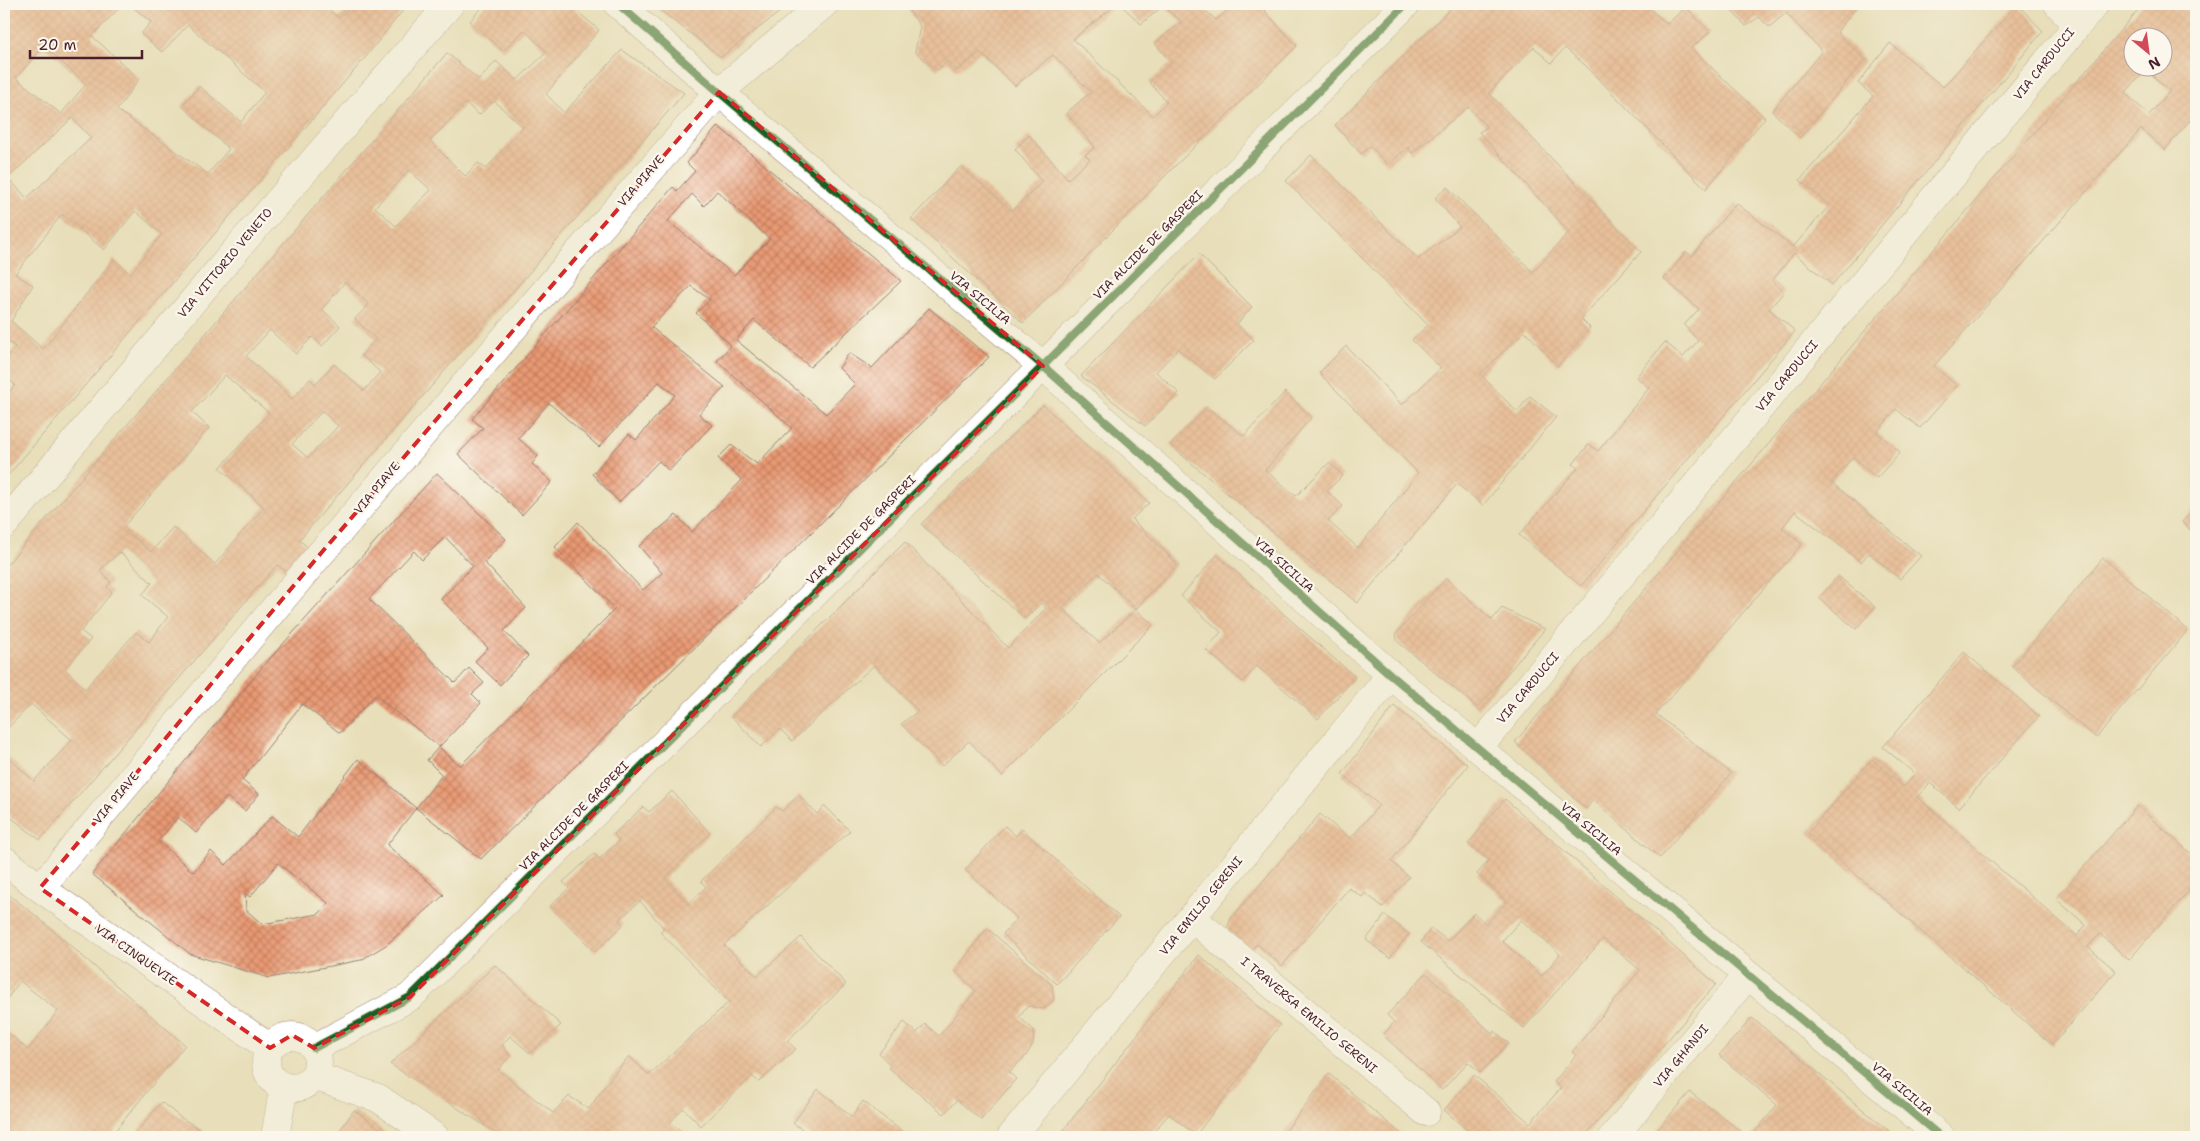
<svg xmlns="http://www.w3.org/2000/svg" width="2200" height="1141" font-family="'Shantell Sans',sans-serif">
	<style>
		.building { fill: url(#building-cross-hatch); fill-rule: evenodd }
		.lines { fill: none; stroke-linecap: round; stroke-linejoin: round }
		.minor-casing { stroke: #997f72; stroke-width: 29 }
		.minor { stroke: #fff; stroke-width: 28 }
		.cycleway-casing { stroke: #fbf7ec; stroke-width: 11 }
		.cycleway { stroke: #1b5e20; stroke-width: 8 }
		.marked { fill: none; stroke: #d62828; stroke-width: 4; stroke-dasharray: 10 6; stroke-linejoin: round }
		.labels { text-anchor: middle; stroke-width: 4.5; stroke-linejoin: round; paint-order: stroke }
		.street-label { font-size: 12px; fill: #4a1f2b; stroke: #fbf7ec }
	</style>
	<defs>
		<pattern id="building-cross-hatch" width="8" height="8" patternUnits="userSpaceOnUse" patternTransform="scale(1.25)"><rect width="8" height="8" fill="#e99a73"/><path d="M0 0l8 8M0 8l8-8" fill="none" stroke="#bf7d5f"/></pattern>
	</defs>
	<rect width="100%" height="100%" fill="#fbf7ec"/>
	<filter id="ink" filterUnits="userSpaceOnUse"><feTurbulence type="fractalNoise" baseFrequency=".02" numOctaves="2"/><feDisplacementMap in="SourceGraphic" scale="10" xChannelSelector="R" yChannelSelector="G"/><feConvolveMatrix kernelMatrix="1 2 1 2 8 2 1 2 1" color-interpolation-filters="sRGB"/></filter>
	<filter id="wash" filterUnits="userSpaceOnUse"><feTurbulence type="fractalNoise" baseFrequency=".0096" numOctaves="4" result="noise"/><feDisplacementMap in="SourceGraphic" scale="20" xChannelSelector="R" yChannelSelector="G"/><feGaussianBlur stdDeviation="1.12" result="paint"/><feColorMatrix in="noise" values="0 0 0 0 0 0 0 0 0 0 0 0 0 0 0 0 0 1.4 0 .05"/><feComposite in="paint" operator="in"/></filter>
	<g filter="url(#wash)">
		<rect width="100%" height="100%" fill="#e8dfba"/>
		<g id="blocks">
			<path class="building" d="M 12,4 L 123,4 L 92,36 L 139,79 L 117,110 L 208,174 L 229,149 L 182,106 L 199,86 L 241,122 L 265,92 L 188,25 L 162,52 L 141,34 L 151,22 L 129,4 L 322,4 L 339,18 L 355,4 L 408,4 L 364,59 L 4,480 L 4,399 L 15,385 L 4,375 L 4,360 L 15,347 L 4,338 L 4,14 ZM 44,46 L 86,84 L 61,114 L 16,78 ZM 72,118 L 91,138 L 27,198 L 8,178 ZM 135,211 L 162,234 L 130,274 L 114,259 L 43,349 L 11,321 L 33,285 L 15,274 L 62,214 L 104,250 Z
				M 485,4 L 569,4 L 599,30 L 546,94 L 564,113 L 622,50 L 684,93 L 299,540 L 314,552 L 292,576 L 277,565 L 40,840 L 4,812 L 4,754 L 34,781 L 72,740 L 31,704 L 4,732 L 4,568 L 447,53 L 479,80 L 496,61 L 517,80 L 547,52 L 524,30 L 503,51 L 470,21 ZM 494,101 L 523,127 L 486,169 L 478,163 L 465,176 L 430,141 L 466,103 L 479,115 ZM 409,170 L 431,190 L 396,226 L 375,207 ZM 345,282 L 369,304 L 355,319 L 376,339 L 361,355 L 380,372 L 364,391 L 334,364 L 315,384 L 310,379 L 292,399 L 246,356 L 270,330 L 296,354 L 312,337 L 322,346 L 340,326 L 322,309 ZM 225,375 L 269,413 L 220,468 L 264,507 L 215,564 L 173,527 L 151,552 L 123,527 L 209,428 L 192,412 ZM 322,411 L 338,426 L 308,458 L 292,444 ZM 120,552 L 152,583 L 142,595 L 168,617 L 149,642 L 136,632 L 85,689 L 65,669 L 91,639 L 81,631 L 112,592 L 107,587 L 111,582 L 100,570 Z
				M 652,4 L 790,4 L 721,57 Z
				M 904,4 L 1117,4 L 1073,39 L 1153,116 L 1167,102 L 1149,82 L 1171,63 L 1155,43 L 1182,22 L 1163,6 L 1141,24 L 1120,4 L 1198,4 L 1216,20 L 1234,4 L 1270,4 L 1264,10 L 1297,46 L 1171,170 L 1023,323 L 911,219 L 961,166 L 1012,211 L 1042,182 L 1015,149 L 1029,135 L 1068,179 L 1090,159 L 1085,155 L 1095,147 L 1066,113 L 1091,92 L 1053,55 L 1015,86 L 980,52 L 957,71 L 948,61 L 937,70 L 915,52 L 920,26 Z
				M 1455,4 L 1559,4 L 1562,6 L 1564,4 L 1645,4 L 1667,24 L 1686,7 L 1710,32 L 1691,48 L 1765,118 L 1706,189 L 1585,65 L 1565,48 L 1551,63 L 1534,47 L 1489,93 L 1641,252 L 1581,319 L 1590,328 L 1558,366 L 1525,331 L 1480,374 L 1517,412 L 1530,396 L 1556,417 L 1483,505 L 1457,484 L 1357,603 L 1170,445 L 1207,407 L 1244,436 L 1285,392 L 1312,417 L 1265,470 L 1296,496 L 1329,463 L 1343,475 L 1327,491 L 1343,506 L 1328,521 L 1358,548 L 1418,473 L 1319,373 L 1346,346 L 1402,405 L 1441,368 L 1412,340 L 1428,325 L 1286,181 L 1311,155 L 1418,259 L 1460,227 L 1435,198 L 1447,187 L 1533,272 L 1569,232 L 1479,132 L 1487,127 L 1468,107 L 1412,153 L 1408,147 L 1388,165 L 1370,146 L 1361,154 L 1335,125 Z
				M 1725,4 L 1859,4 L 1837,32 L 1865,60 L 1800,138 L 1772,111 L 1822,51 L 1786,13 L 1769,27 L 1759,17 L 1746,26 Z
				M 2017,4 L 2043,31 L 1832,285 L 1794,253 L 1772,281 L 1784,292 L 1769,309 L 1795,331 L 1581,586 L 1519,535 L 1578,468 L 1573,464 L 1589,444 L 1598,451 L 1649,388 L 1636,377 L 1665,342 L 1683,357 L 1698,341 L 1684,325 L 1699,309 L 1664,279 L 1686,252 L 1692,256 L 1736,203 L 1793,247 L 1829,206 L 1800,180 L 1873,96 L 1858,83 L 1890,43 L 1943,87 Z
				M 2143,4 L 2196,4 L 2196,113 L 2165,150 L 2141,129 L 1934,366 L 1957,386 L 1920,428 L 1896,409 L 1877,432 L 1900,452 L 1877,478 L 1853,457 L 1831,482 L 1921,556 L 1900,579 L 1869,553 L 1861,562 L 1795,511 L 1782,528 L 1802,544 L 1656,714 L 1731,773 L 1660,858 L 1593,800 L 1586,809 L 1515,742 ZM 2132,38 L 2162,38 L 2162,68 L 2132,68 ZM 2146,70 L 2170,91 L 2149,115 L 2125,93 Z
				M 718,126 L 901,281 L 810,367 L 754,320 L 736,340 L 826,414 L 855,384 L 839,368 L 849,353 L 872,368 L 929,308 L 989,357 L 481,859 L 416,808 L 442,775 L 427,760 L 439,747 L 375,695 L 340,733 L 302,704 L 242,780 L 259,794 L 245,811 L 227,797 L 196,833 L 178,817 L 158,841 L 193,872 L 211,851 L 226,865 L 272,816 L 298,837 L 358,759 L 416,808 L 387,845 L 444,895 L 386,945 L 361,960 L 269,978 L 190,954 L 92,874 L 265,664 L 437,473 L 506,539 L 484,562 L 526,608 L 504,631 L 528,656 L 500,685 L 475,661 L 488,648 L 441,599 L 473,566 L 445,537 L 422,560 L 414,551 L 369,599 L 455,683 L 469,668 L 484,683 L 472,694 L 481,703 L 439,747 L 460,766 L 615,609 L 555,547 L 578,522 L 643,590 L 662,573 L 639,546 L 676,515 L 692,532 L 742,480 L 718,458 L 731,445 L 757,464 L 792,428 L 717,361 L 731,345 L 696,313 L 710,300 L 691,286 L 651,327 L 725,387 L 699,414 L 712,425 L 669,471 L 659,461 L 619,502 L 592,474 L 629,434 L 636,440 L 675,395 L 659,382 L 599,447 L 549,403 L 518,438 L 538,456 L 532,464 L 552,482 L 522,515 L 458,454 L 483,428 L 472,419 L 673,187 L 677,191 L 695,171 L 687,163 ZM 717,191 L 770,239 L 734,275 L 668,221 L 692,194 L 704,206 ZM 278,863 L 328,903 L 319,914 L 262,924 L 246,910 L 245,893 L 250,897 Z
				M 1199,254 L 1252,307 L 1237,324 L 1254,340 L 1215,379 L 1178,349 L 1156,372 L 1179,393 L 1145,426 L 1081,376 Z
				M 1043,405 L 1149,503 L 1132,519 L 1177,564 L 1136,609 L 1098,573 L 1062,608 L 1099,643 L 1136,609 L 1153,625 L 1002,776 L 969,741 L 942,766 L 901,724 L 918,711 L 874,665 L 792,741 L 780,729 L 761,747 L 731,716 L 905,542 L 1008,648 L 1046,608 L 1041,603 L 1025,619 L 921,524 Z
				M 2196,506 L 2196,535 L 2182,522 Z
				M 1217,555 L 1355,677 L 1318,719 L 1257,666 L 1243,682 L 1206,650 L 1221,632 L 1181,596 Z
				M 2103,558 L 2188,630 L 2096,738 L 2012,667 Z
				M 1838,576 L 1875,607 L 1856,629 L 1819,598 Z
				M 1446,578 L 1492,620 L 1502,608 L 1545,629 L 1478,708 L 1397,641 L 1396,634 Z
				M 1964,652 L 2039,716 L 1959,808 L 1930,783 L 1917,797 L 2077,936 L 2086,925 L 2056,899 L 2137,806 L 2196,858 L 2196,882 L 2129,960 L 2100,934 L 2088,947 L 2116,971 L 2052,1045 L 1808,833 L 1872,759 L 1904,787 L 1915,774 L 1883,747 Z
				M 1394,706 L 1468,765 L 1391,861 L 1409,877 L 1383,907 L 1365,893 L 1362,897 L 1349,888 L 1282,966 L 1257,944 L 1250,951 L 1227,930 L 1230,920 L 1320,814 L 1350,839 L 1379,805 L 1342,774 Z
				M 672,791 L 710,833 L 665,878 L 688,904 L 706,887 L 701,881 L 776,807 L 782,811 L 799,795 L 817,814 L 825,806 L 850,831 L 724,945 L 757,976 L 801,937 L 846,984 L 787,1041 L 796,1049 L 759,1082 L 752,1076 L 701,1126 L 683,1108 L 670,1123 L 690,1137 L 502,1137 L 390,1064 L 495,965 L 561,1025 L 530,1053 L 510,1036 L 502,1045 L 510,1056 L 498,1070 L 553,1113 L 569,1096 L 589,1109 L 604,1087 L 629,1056 L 649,1075 L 729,1002 L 660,932 L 664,928 L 640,901 L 619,920 L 623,925 L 595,952 L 550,906 L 569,888 L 563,882 L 594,854 L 599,859 L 619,841 L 614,834 L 643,807 L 649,812 Z
				M 1505,799 L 1716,984 L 1584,1137 L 1475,1137 L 1444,1110 L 1474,1075 L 1530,1123 L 1561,1088 L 1554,1082 L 1576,1055 L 1572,1052 L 1640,970 L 1603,939 L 1524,1028 L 1421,942 L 1431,928 L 1448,941 L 1474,913 L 1486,924 L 1507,902 L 1477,874 L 1489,860 L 1468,844 ZM 1521,920 L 1560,954 L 1542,976 L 1502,941 Z
				M 1005,826 L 1016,836 L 1022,829 L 1119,917 L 1057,984 L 1003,934 L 1017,918 L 965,870 Z
				M 4,891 L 35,915 L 185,1045 L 110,1137 L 4,1137 L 4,1029 L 28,1050 L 58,1011 L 20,981 L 4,1003 Z
				M 1385,915 L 1409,934 L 1390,958 L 1366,940 Z
				M 987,928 L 1052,985 L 1054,1000 L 1044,1009 L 1028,1006 L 1019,1017 L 1034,1030 L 1033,1044 L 1026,1056 L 1009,1072 L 1016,1079 L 981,1120 L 957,1100 L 944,1114 L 889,1068 L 890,1065 L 879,1053 L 904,1022 L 917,1033 L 925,1024 L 939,1036 L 976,991 L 955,971 Z
				M 1199,955 L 1280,1025 L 1196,1135 L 1169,1114 L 1149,1137 L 1060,1137 L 1059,1136 Z
				M 1426,973 L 1493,1034 L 1495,1031 L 1508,1043 L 1481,1073 L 1468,1062 L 1442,1090 L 1383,1035 L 1394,1022 L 1387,1015 Z
				M 1752,1018 L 1896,1137 L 1751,1137 L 1777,1105 L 1719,1055 Z
				M 1329,1074 L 1405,1137 L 1284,1137 L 1282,1136 Z
				M 818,1089 L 852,1117 L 863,1101 L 909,1137 L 813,1137 L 793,1123 Z
				M 1690,1092 L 1748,1137 L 1651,1137 Z
				M 161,1102 L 180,1117 L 213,1137 L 133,1137 Z
				M 354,1110 L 392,1137 L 335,1137 Z"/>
		</g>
	</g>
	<g filter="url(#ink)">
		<use href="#blocks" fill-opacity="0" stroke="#997f72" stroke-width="1"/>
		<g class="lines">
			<g class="minor-casing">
				<path id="minor" d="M 618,4 L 719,92 L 1043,366 L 1391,675 L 1941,1137
					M 2058,4 L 2077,24
					M 4,525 L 241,244 L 450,4
					M 1478,748 L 2095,4
					M 4,860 L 40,888 L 270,1048
					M 40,888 L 316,559 L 564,269 L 719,92 L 824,4
					M 1192,918 L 1426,1112
					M266 1062a26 26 0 1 1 52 0a26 26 0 1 1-52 0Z
					M 314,1048 L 410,997 L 1406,4
					M 314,1076 L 378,1098 L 435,1137
					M 275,1137 L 284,1086
					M 1011,1137 L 1391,675
					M 1613,1137 L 1748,975"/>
			</g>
			<use href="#minor" class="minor"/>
			<g class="cycleway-casing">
				<path id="cycleway" d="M 618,4 L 719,92 L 1043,366 L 1391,675 L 1941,1137
					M 314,1048 L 410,997 L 1406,4"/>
			</g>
			<use href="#cycleway" class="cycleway"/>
		</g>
	</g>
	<path d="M0 0H2200V1141H0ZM 719,92 L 1043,366 L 410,997 L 314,1048 L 292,1035 L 270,1048 L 40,888 L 316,559 Z" fill="#e8dfba" fill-opacity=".55" fill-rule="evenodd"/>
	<path class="marked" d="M 719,92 L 1043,366 L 410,997 L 314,1048 L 292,1035 L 270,1048 L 40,888 L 316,559 Z"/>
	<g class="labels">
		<g class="street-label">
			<text transform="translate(2044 64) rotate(-51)" y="4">VIA CARDUCCI</text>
			<text transform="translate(641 181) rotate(-49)" y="4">VIA PIAVE</text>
			<text transform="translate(1148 245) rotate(-45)" y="4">VIA ALCIDE DE GASPERI</text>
			<text transform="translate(225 263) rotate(-50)" y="4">VIA VITTORIO VENETO</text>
			<text transform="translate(980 298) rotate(40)" y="4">VIA SICILIA</text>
			<text transform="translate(1787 376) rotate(-50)" y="4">VIA CARDUCCI</text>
			<text transform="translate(377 488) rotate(-50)" y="4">VIA PIAVE</text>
			<text transform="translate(861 530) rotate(-45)" y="4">VIA ALCIDE DE GASPERI</text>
			<text transform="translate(1284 565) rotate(42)" y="4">VIA SICILIA</text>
			<text transform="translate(1528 688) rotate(-50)" y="4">VIA CARDUCCI</text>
			<text transform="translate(116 798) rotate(-50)" y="4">VIA PIAVE</text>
			<text transform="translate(574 816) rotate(-45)" y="4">VIA ALCIDE DE GASPERI</text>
			<text transform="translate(1591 829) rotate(40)" y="4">VIA SICILIA</text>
			<text transform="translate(1201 906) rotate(-51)" y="4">VIA EMILIO SERENI</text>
			<text transform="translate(136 955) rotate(35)" y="4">VIA CINQUEVIE</text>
			<text transform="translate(1309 1015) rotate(40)" y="4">I TRAVERSA EMILIO SERENI</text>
			<text transform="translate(1681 1056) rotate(-50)" y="4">VIA GHANDI</text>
			<text transform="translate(1902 1089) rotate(40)" y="4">VIA SICILIA</text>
		</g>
	</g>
	<rect width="2200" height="1141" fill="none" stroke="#fbf7ec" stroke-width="20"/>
	<g transform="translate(2148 52) rotate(151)"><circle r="24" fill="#fbf7ec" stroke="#b4a19f"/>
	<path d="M0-4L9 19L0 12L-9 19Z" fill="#d1495b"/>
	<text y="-8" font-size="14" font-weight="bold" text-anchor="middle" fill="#4a1f2b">N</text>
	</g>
	<path d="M30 50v8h112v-8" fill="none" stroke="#4a1f2b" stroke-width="2.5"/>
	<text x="38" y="50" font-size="15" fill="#4a1f2b" stroke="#fbf7ec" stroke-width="4" paint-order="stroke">20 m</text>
</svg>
